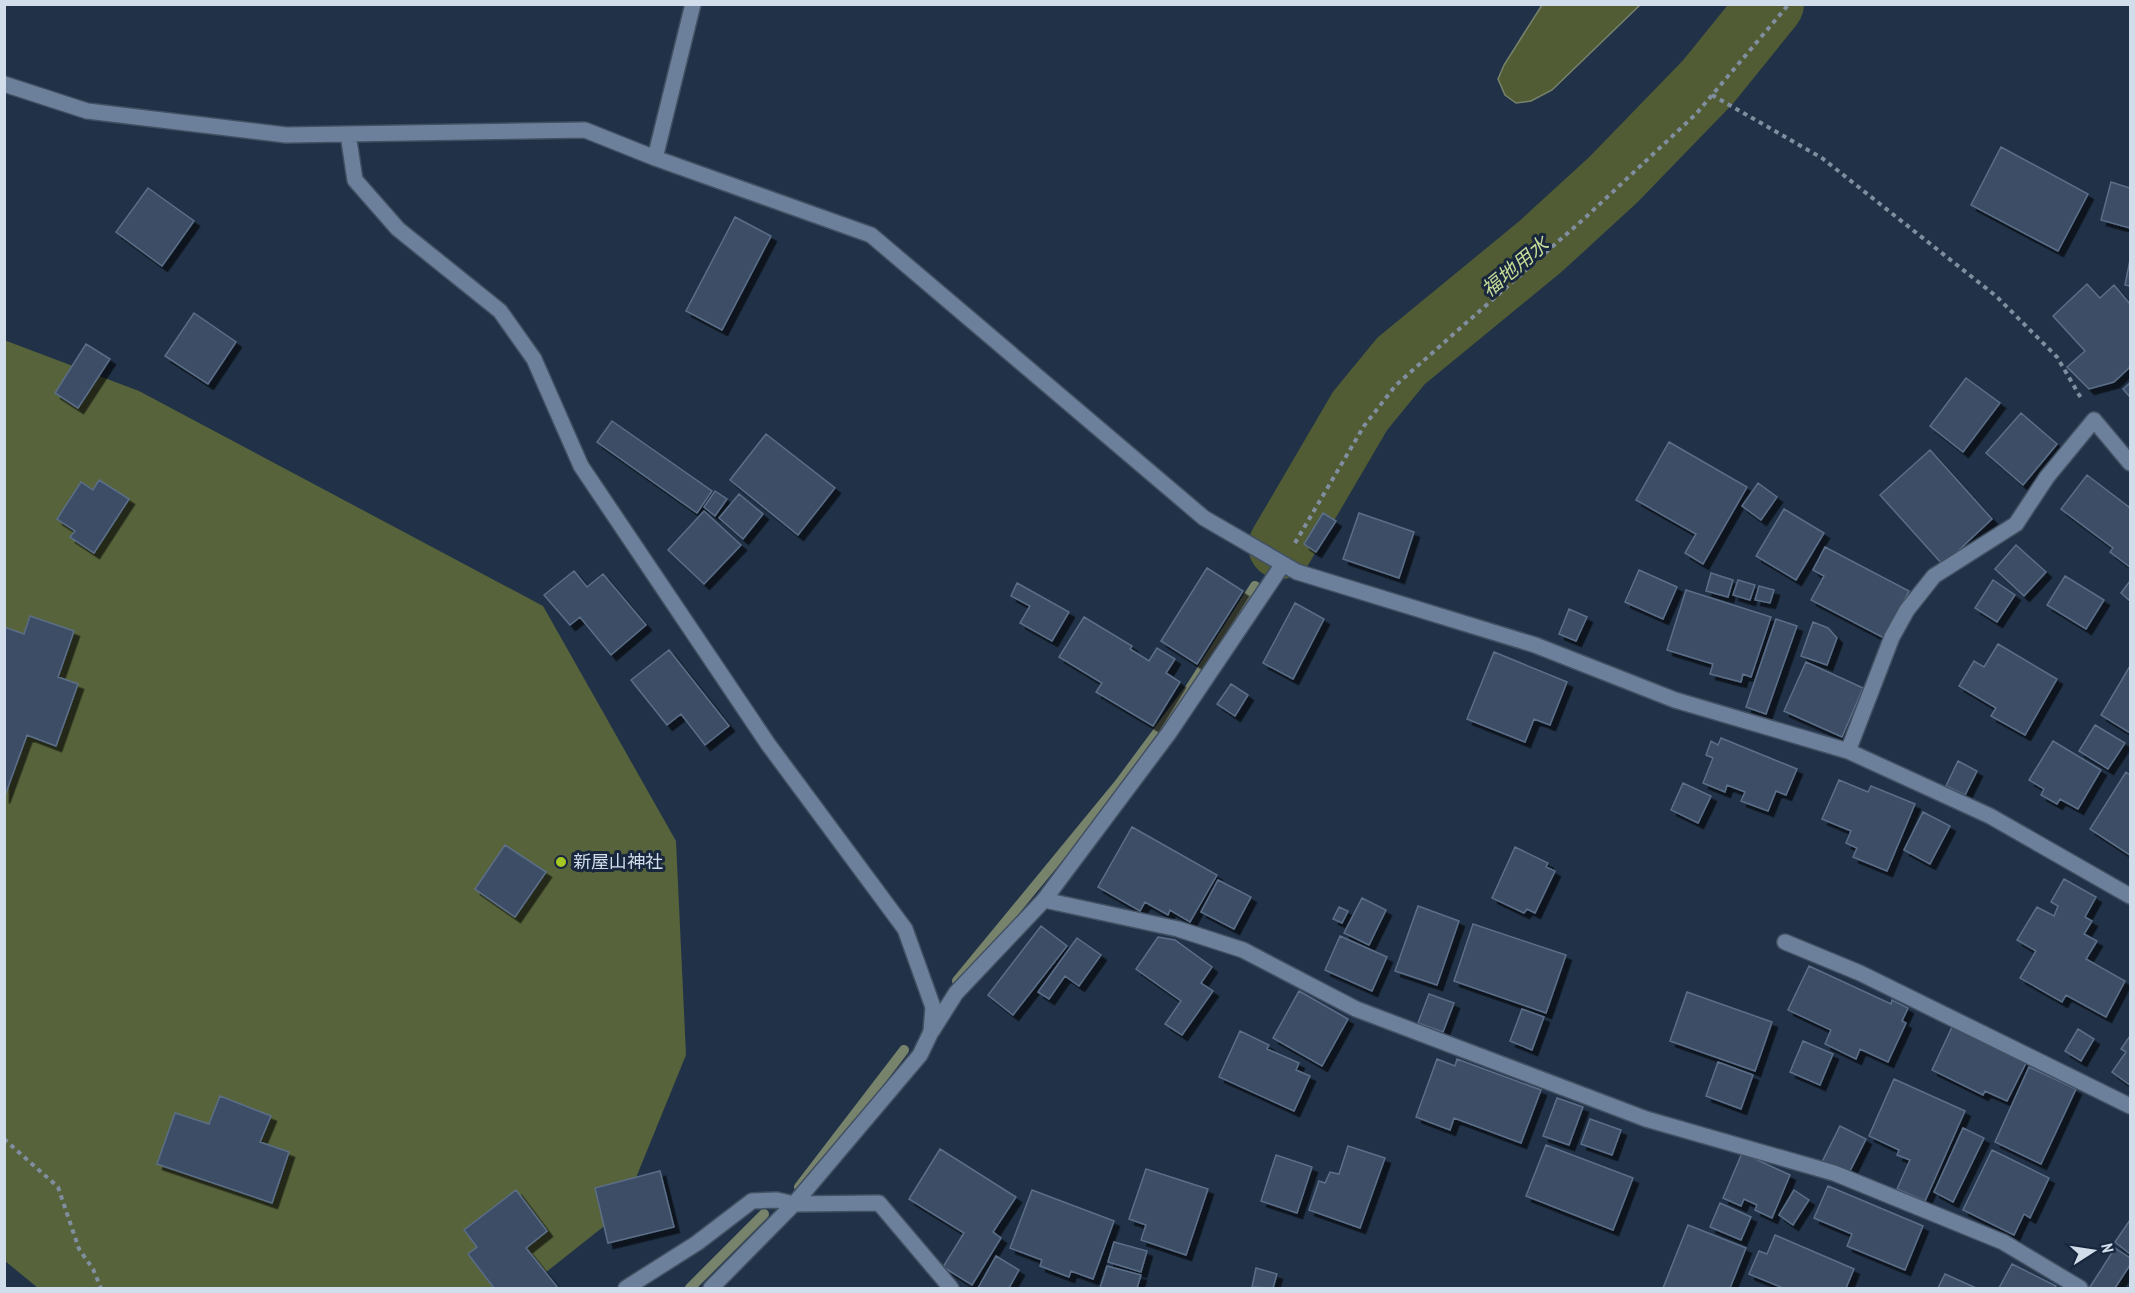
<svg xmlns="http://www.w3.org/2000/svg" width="2135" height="1293" font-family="'PT Sans Narrow','Noto Sans JP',sans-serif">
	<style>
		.forest { fill: #57633b }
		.water { fill: #515c35; stroke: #78836c; stroke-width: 1.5 }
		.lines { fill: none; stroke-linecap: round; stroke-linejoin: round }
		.stream { stroke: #78836c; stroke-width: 10 }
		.river { stroke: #515c35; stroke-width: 66 }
		.building { fill: #3c4d65; stroke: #5b6e88; stroke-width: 1.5; filter: url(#shadow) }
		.street-casing { stroke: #425063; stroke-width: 18 }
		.path { stroke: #808e9f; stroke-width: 4; stroke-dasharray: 4.5 4.5; stroke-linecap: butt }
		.street { stroke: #6d809b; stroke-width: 15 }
		.poi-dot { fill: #a5c823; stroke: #18273e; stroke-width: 2 }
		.labels { text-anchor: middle; stroke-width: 6; stroke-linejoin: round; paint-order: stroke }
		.poi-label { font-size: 18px; fill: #d2ddeb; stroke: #18273e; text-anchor: start }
		.water-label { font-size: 20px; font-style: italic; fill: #c6db97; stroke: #18273e }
	</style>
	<defs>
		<filter id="shadow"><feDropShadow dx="5.5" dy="5.5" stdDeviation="0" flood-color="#0009"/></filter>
	</defs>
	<rect width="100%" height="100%" fill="#213248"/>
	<path class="forest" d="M 4,340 L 139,391 L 543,606 L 676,841 L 686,1055 L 622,1212 L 526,1288 L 38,1288 L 5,1261 Z"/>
	<path class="water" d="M 1542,5 L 1640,5 L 1552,90 L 1531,101 L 1516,103 L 1505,95 L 1498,79 L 1504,65 Z"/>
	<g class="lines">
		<path class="stream" d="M 957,981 L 1119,784 L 1191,687 L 1255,586
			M 799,1187 L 904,1050
			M 690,1288 L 764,1214"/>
		<path class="river" d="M 1281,546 L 1360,411 L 1401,361 L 1541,246 L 1613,180 L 1708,82 L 1771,4"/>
	</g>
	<path class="building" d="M 2001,147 L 2088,194 L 2058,251 L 1971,205 Z
		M 2111,182 L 2130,188 L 2130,228 L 2101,220 Z
		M 148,188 L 194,221 L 162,266 L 116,232 Z
		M 735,217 L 771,236 L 722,330 L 686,311 Z
		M 2130,260 L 2130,286 L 2125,285 Z
		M 2087,284 L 2100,298 L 2114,285 L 2130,304 L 2130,367 L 2114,382 L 2089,389 L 2067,367 L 2085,351 L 2053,316 Z
		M 194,313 L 236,342 L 208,384 L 165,356 Z
		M 86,344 L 110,359 L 78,408 L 55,393 Z
		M 1966,378 L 2000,403 L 1963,452 L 1930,426 Z
		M 2130,383 L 2130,397 L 2123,389 Z
		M 2021,413 L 2057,444 L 2023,485 L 1986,453 Z
		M 612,421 L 712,491 L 697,513 L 597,442 Z
		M 766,434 L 835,488 L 798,535 L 730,480 Z
		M 1669,442 L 1747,487 L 1703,564 L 1685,553 L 1696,534 L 1636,500 Z
		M 1930,450 L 1992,519 L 1943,565 L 1880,495 Z
		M 2087,475 L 2129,507 L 2130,505 L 2130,567 L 2110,552 L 2113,548 L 2061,509 Z
		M 99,480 L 129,499 L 94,553 L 70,537 L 75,531 L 57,519 L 81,482 L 93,490 Z
		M 1758,483 L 1777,497 L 1761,520 L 1742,506 Z
		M 715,491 L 727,499 L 715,516 L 704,507 Z
		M 739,494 L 763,514 L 743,539 L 719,518 Z
		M 1784,509 L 1824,533 L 1796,580 L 1756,556 Z
		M 704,511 L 741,545 L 704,584 L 668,550 Z
		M 1323,513 L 1336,521 L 1316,552 L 1304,544 Z
		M 1359,513 L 1414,532 L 1399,578 L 1343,559 Z
		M 2016,545 L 2046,572 L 2024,596 L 1995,569 Z
		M 1825,547 L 1909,591 L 1884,638 L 1811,600 L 1824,576 L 1813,570 Z
		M 1207,568 L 1243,591 L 1197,664 L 1161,641 Z
		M 1639,570 L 1677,587 L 1663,619 L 1625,602 Z
		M 574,571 L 587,587 L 603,574 L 646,625 L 611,655 L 580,617 L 570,625 L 544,595 Z
		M 1711,573 L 1733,580 L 1728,597 L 1706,591 Z
		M 2065,576 L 2104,600 L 2086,629 L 2047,605 Z
		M 1738,580 L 1755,585 L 1750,600 L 1733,595 Z
		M 1993,580 L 2015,595 L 1997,622 L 1975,608 Z
		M 2130,581 L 2130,601 L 2121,593 Z
		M 1017,583 L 1069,612 L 1052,641 L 1020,623 L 1030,606 L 1011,596 Z
		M 1759,586 L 1774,590 L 1770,603 L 1755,600 Z
		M 1686,590 L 1771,617 L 1751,677 L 1743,674 L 1741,682 L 1710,674 L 1713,664 L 1667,650 Z
		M 1295,603 L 1324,619 L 1293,679 L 1263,663 Z
		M 1569,609 L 1587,617 L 1576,641 L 1559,634 Z
		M 30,616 L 74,631 L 58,677 L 78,684 L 56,746 L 27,735 L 4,798 L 4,627 L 24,634 Z
		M 1084,617 L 1132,646 L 1130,649 L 1149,661 L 1157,648 L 1175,659 L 1166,673 L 1180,682 L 1153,726 L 1096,692 L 1102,683 L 1059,657 Z
		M 1776,619 L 1797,626 L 1766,714 L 1746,707 Z
		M 1813,622 L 1828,628 L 1837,638 L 1827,665 L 1801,656 Z
		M 1998,644 L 2057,679 L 2025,735 L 1991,716 L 1996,708 L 1959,686 L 1974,661 L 1984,667 Z
		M 669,650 L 729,726 L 705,745 L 681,714 L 667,725 L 631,680 Z
		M 1494,652 L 1567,682 L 1550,725 L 1534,719 L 1525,742 L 1467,719 Z
		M 1806,662 L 1863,688 L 1842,737 L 1784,711 Z
		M 2130,666 L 2130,733 L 2101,715 Z
		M 1231,684 L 1248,695 L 1235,716 L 1217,704 Z
		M 2095,725 L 2125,743 L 2108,769 L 2079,751 Z
		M 1721,738 L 1797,769 L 1786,795 L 1776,791 L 1768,811 L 1741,801 L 1745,792 L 1727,785 L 1725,792 L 1703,783 L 1713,758 L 1706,755 L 1711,741 L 1718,745 Z
		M 2053,741 L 2101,770 L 2078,809 L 2060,799 L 2057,804 L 2041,795 L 2044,789 L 2029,780 Z
		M 1958,761 L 1977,771 L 1965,795 L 1946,786 Z
		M 2126,772 L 2130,775 L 2130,855 L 2090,829 Z
		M 1839,780 L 1868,792 L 1871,786 L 1915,804 L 1887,871 L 1853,857 L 1857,848 L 1846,843 L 1851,831 L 1822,819 Z
		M 1683,783 L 1711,796 L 1698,823 L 1671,810 Z
		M 1923,812 L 1950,826 L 1930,864 L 1904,850 Z
		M 1132,827 L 1217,875 L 1190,922 L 1170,910 L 1168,915 L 1145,902 L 1140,911 L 1098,887 Z
		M 505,845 L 546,872 L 515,917 L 475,889 Z
		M 1515,847 L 1548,863 L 1546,867 L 1555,871 L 1535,913 L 1527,909 L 1524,913 L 1492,898 Z
		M 2064,879 L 2096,897 L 2085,917 L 2092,921 L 2084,934 L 2097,941 L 2086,959 L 2125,981 L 2106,1017 L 2066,995 L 2062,1002 L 2020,978 L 2036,951 L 2017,940 L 2037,907 L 2054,916 L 2058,906 L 2051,902 Z
		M 1218,880 L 1251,897 L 1234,929 L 1201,912 Z
		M 1362,898 L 1386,910 L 1369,945 L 1344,933 Z
		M 1418,906 L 1459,921 L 1437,985 L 1395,971 Z
		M 1339,907 L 1348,911 L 1342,923 L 1333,919 Z
		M 1473,924 L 1566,955 L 1546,1013 L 1454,981 Z
		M 1041,926 L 1067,946 L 1013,1015 L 988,995 Z
		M 1340,936 L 1387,957 L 1372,991 L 1325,970 Z
		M 1158,937 L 1175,940 L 1212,967 L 1201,983 L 1213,991 L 1182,1035 L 1165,1024 L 1181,1001 L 1136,969 Z
		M 1077,938 L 1101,955 L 1079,986 L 1065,976 L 1049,999 L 1038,992 Z
		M 1809,966 L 1891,1004 L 1892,1000 L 1908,1008 L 1902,1021 L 1906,1023 L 1888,1062 L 1860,1049 L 1856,1059 L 1825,1044 L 1831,1030 L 1788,1010 Z
		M 1299,991 L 1348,1019 L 1322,1066 L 1273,1038 Z
		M 1687,992 L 1772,1022 L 1755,1071 L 1670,1041 Z
		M 1429,994 L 1454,1003 L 1443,1032 L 1418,1023 Z
		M 1522,1009 L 1544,1017 L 1532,1050 L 1510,1041 Z
		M 1953,1025 L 2027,1061 L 2007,1101 L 1985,1091 L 1983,1095 L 1932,1070 Z
		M 2078,1029 L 2094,1039 L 2081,1061 L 2065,1051 Z
		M 1240,1031 L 1269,1045 L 1267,1049 L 1299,1063 L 1296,1070 L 1310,1076 L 1294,1111 L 1219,1077 Z
		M 2130,1036 L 2130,1085 L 2112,1072 L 2126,1052 L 2121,1049 Z
		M 1803,1041 L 1833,1054 L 1820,1085 L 1790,1072 Z
		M 1437,1059 L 1455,1066 L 1457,1059 L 1541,1090 L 1521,1143 L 1454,1118 L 1450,1130 L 1416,1117 Z
		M 1718,1062 L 1753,1075 L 1741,1109 L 1706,1096 Z
		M 2029,1067 L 2076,1089 L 2041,1164 L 1995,1142 Z
		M 1894,1079 L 1965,1111 L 1925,1201 L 1897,1189 L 1910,1160 L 1897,1155 L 1899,1150 L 1869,1136 Z
		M 220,1096 L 271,1116 L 260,1142 L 289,1152 L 272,1203 L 157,1164 L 175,1113 L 209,1124 Z
		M 1557,1098 L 1583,1107 L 1569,1145 L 1543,1136 Z
		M 1590,1119 L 1621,1130 L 1612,1155 L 1581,1144 Z
		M 1840,1126 L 1866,1139 L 1848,1175 L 1822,1162 Z
		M 1963,1128 L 1984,1138 L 1953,1202 L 1934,1192 Z
		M 1546,1145 L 1633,1178 L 1613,1230 L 1526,1196 Z
		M 1348,1146 L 1385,1158 L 1360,1228 L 1309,1210 L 1319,1181 L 1325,1183 L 1330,1172 L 1339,1174 Z
		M 940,1149 L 1016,1197 L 993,1232 L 1001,1238 L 972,1285 L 943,1267 L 964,1233 L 909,1199 Z
		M 1992,1150 L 2049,1178 L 2030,1218 L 2024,1214 L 2014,1235 L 1963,1210 Z
		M 1742,1153 L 1790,1175 L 1772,1218 L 1755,1210 L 1757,1205 L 1744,1199 L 1741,1206 L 1723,1198 Z
		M 1276,1155 L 1312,1167 L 1297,1213 L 1261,1201 Z
		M 1146,1169 L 1208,1189 L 1186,1255 L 1141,1240 L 1146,1225 L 1129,1219 Z
		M 660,1171 L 674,1227 L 608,1243 L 595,1188 Z
		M 1828,1186 L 1923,1226 L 1905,1270 L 1847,1246 L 1852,1234 L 1814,1218 Z
		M 516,1190 L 547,1231 L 526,1248 L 558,1288 L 494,1288 L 468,1254 L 477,1247 L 464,1230 Z
		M 1032,1190 L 1114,1221 L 1093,1279 L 1071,1271 L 1069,1277 L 1040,1266 L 1042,1260 L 1010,1248 Z
		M 1794,1190 L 1809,1200 L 1793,1225 L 1779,1215 Z
		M 1720,1203 L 1751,1217 L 1741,1240 L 1710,1227 Z
		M 2130,1220 L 2130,1254 L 2115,1242 Z
		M 1688,1225 L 1746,1248 L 1730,1288 L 1663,1288 Z
		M 1775,1235 L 1854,1269 L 1846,1288 L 1783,1288 L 1749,1274 L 1759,1251 L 1767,1254 Z
		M 1114,1242 L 1147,1251 L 1141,1272 L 1108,1262 Z
		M 2115,1248 L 2130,1258 L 2130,1265 L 2115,1288 L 2092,1288 L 2090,1287 Z
		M 996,1256 L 1019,1270 L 1009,1288 L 978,1288 Z
		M 2012,1264 L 2056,1286 L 2055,1288 L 1999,1288 Z
		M 1107,1266 L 1141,1275 L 1137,1288 L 1100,1288 Z
		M 1256,1268 L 1277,1274 L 1273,1288 L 1252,1287 Z
		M 1945,1274 L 1976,1288 L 1938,1288 Z"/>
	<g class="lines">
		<g class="street-casing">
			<path id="street" d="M 4,84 L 87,111 L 286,135 L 585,130 L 655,158 L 871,235 L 1204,518 L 1297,572 L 1535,645 L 1675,700 L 1848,751 L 1990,816 L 2130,896
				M 348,134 L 355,180 L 398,229 L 500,311 L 534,359 L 581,466 L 768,744 L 905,929 L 933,1007 L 931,1032 L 920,1055 L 794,1204 L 711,1288
				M 655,158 L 693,4
				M 1848,751 L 1892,637 L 1907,610 L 1934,576 L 2016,524 L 2047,477 L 2094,420 L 2130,463
				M 1044,900 L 1178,929 L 1243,950 L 1356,1009 L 1646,1119 L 1834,1173 L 2003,1242 L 2080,1288
				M 1785,942 L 1860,973 L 2130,1106
				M 932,1031 L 956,993 L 1044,900 L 1169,733 L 1283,564
				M 626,1288 L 697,1243 L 752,1201 L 777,1200 L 794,1204 L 879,1203 L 951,1288"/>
		</g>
		<path class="path" d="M 1712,95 L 1822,158 L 1996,296 L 2057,357 L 2081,398
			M 1295,543 L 1364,426 L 1396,385 L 1587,216 L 1696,114 L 1789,4
			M 4,1139 L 58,1187 L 79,1249 L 93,1269 L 101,1288"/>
		<use href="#street" class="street"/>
	</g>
	<circle class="poi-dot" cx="561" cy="862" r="6"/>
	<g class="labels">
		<g class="poi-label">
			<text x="573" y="868">新屋山神社</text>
		</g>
		<g class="water-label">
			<text transform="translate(1515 267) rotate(-40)" y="7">福地用水</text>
		</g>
	</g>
	<rect width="2135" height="1293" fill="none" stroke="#d2ddeb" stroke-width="12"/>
	<g transform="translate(2093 1251) rotate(78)" stroke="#18273e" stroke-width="4.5" paint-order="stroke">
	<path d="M0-4.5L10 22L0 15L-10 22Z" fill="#d2ddeb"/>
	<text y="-9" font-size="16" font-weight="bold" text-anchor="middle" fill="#d2ddeb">N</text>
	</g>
</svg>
